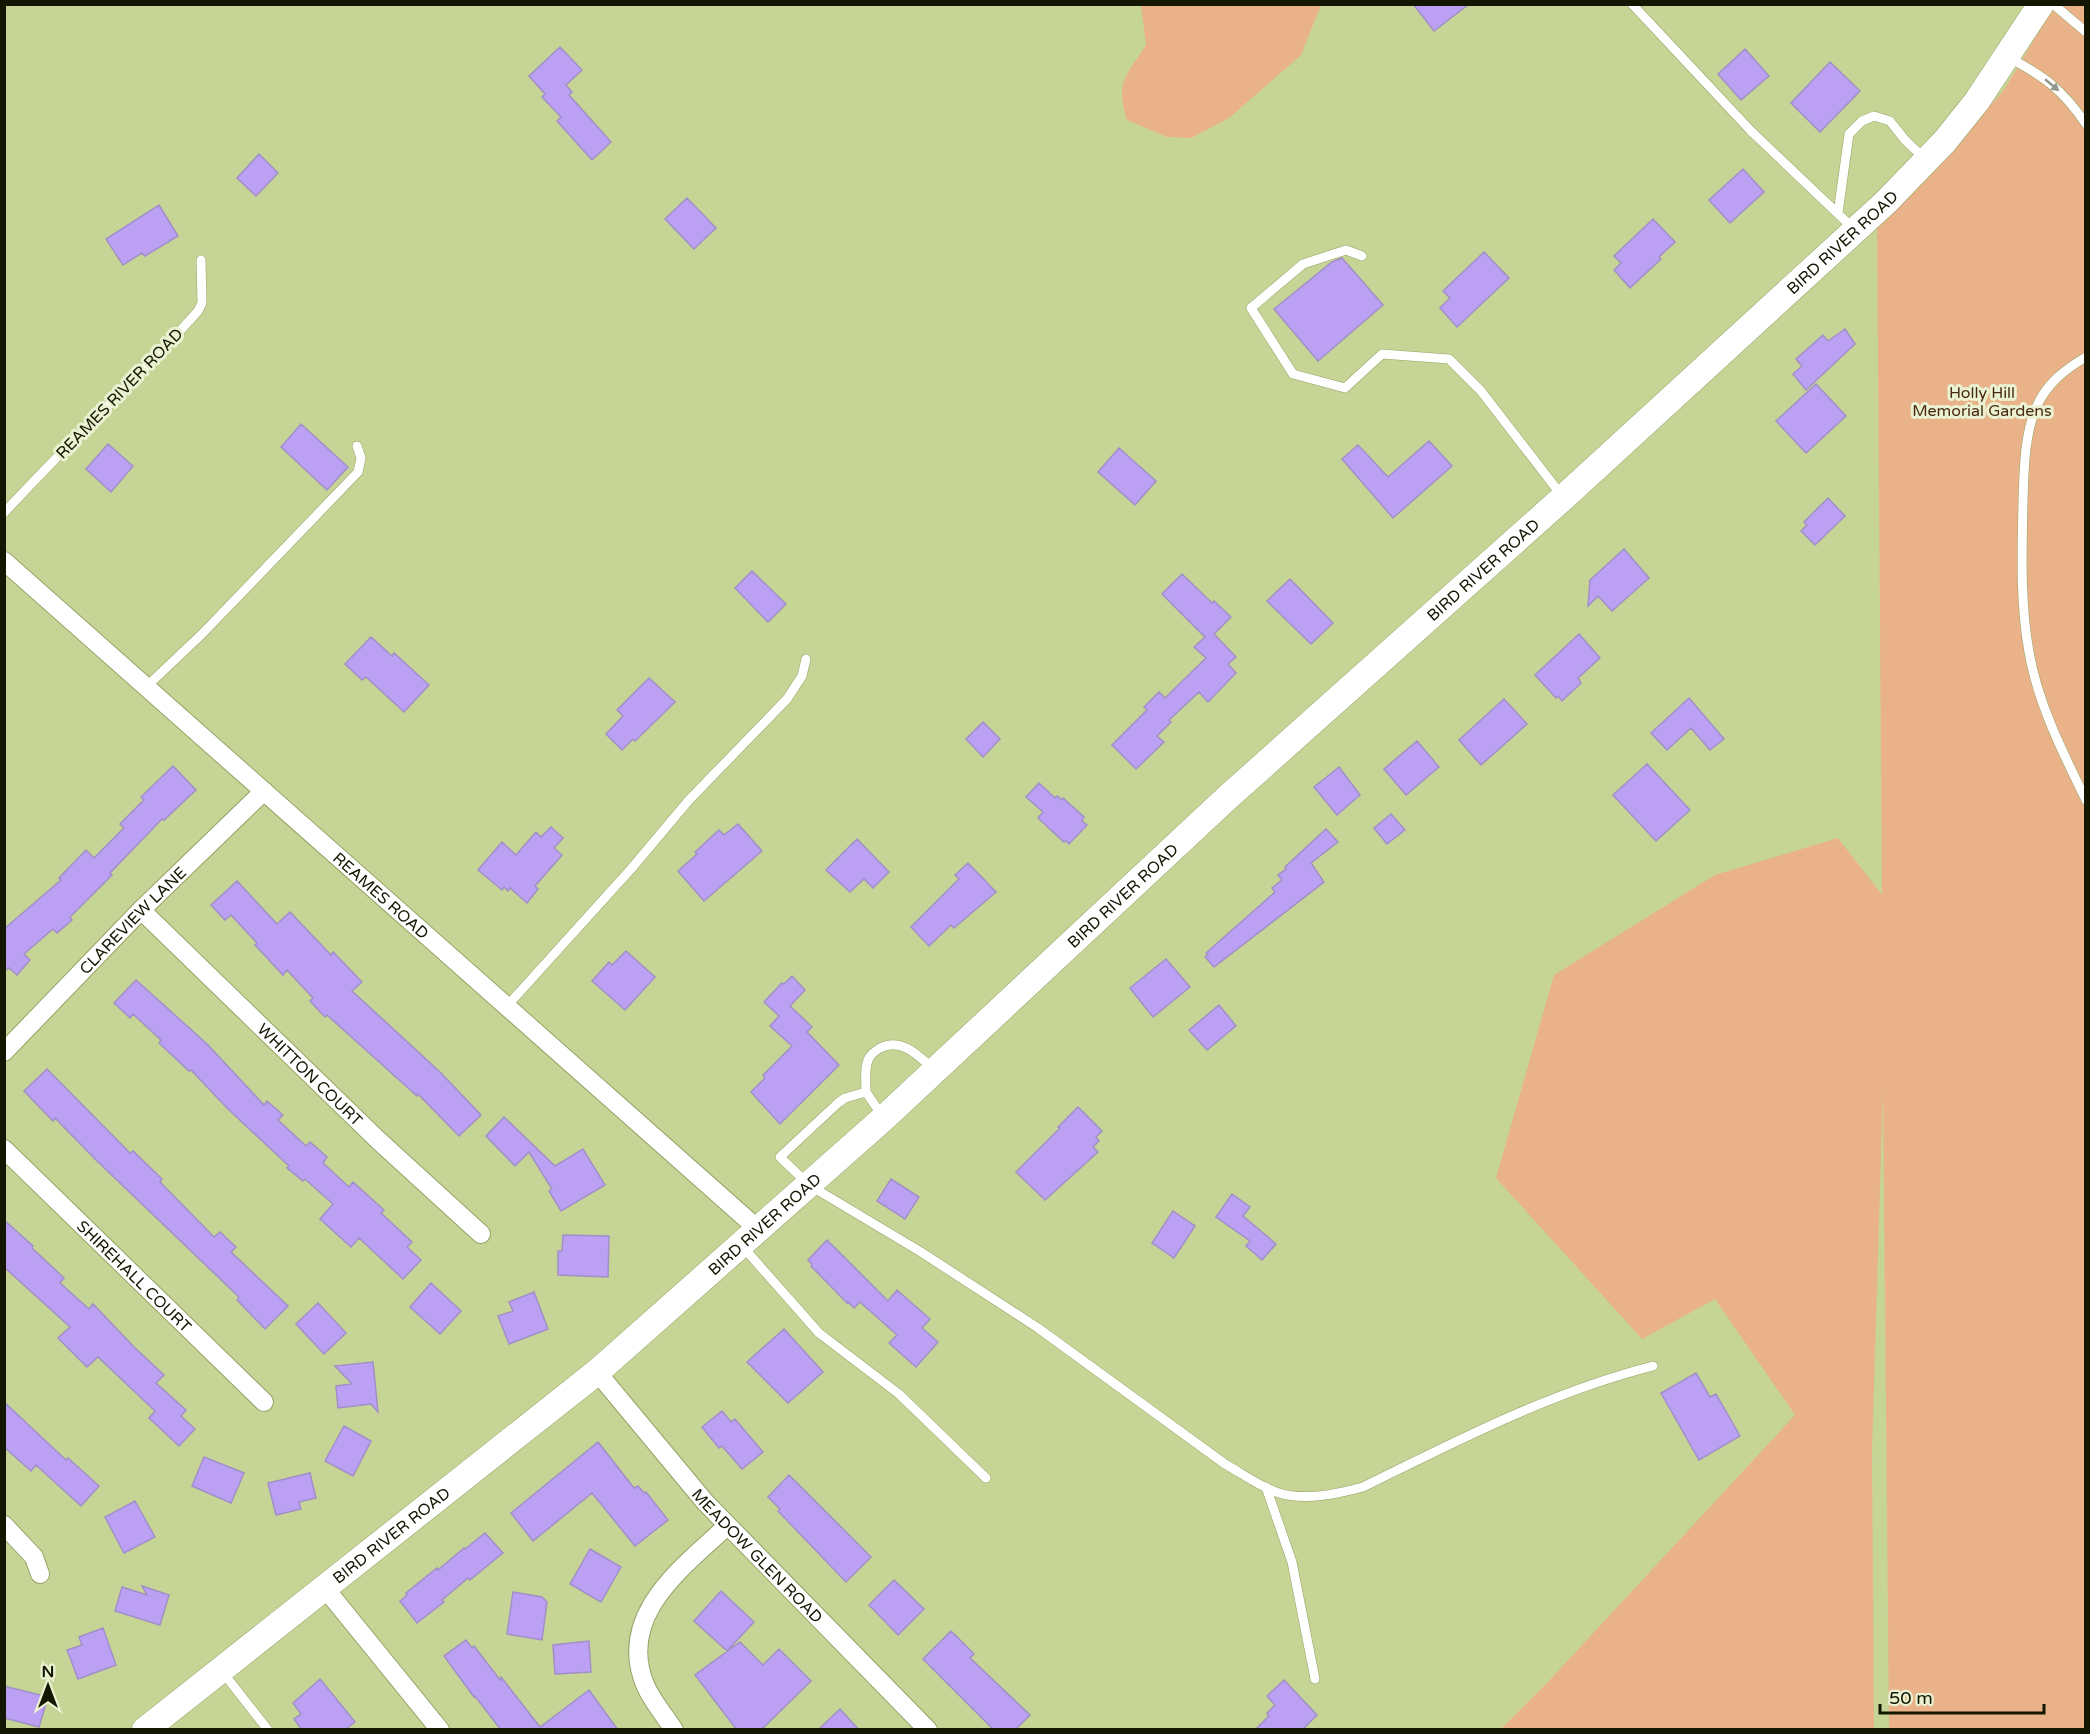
<svg xmlns="http://www.w3.org/2000/svg" width="2090" height="1734" font-family="'Varela Round',sans-serif">
	<style>
		.green { fill: #e9b288 }
		.building { fill: #bca0f4; stroke: #a18fc8; stroke-width: 1.5 }
		.lines { fill: none; stroke-linecap: round; stroke-linejoin: round }
		.lane-casing { stroke: #96a366; stroke-width: 10 }
		.street-casing { stroke: #96a366; stroke-width: 20 }
		.secondary-casing { stroke: #96a366; stroke-width: 27 }
		.lane { stroke: #fff; stroke-width: 9 }
		.street { stroke: #fff; stroke-width: 18 }
		.secondary { stroke: #fff; stroke-width: 26 }
		.oneway { fill: #95978d }
		.labels { text-anchor: middle; stroke-width: 6; stroke-linejoin: round; paint-order: stroke }
		.street-label { font-size: 16px; fill: #131701; stroke: #eaf2d2 }
		.park-label { font-size: 16px; fill: #4a2b11; stroke: #eaf2d2 }
	</style>
	<rect width="100%" height="100%" fill="#c6d596"/>
	<path class="green" d="M 1141,5 L 1141,4 L 1321,5 L 1301,55 L 1229,118 L 1191,138 L 1167,137 L 1127,120 C 1115,82 1126,76 1146,45 Z
		M 2055,5 L 2085,5 L 2085,1729 L 1889,1729 L 1883,1090 L 1872,1451 L 1874,1729 L 1501,1729 L 1547,1683 L 1795,1415 L 1715,1299 L 1642,1339 L 1496,1178 L 1554,975 L 1715,875 L 1838,838 L 1882,895 L 1877,227 L 1935,167 L 2004,90 Z"/>
	<path class="building" d="M 1413,4 L 1469,4 L 1434,31 Z
		M 560,47 L 582,70 L 566,85 L 572,92 L 569,95 L 611,142 L 592,160 L 557,121 L 561,117 L 542,97 L 545,94 L 529,76 Z
		M 1745,49 L 1769,76 L 1741,100 L 1718,74 Z
		M 1830,62 L 1860,91 L 1820,132 L 1791,103 Z
		M 259,154 L 278,173 L 256,196 L 237,178 Z
		M 1743,169 L 1764,192 L 1730,223 L 1709,200 Z
		M 687,198 L 716,228 L 694,249 L 665,219 Z
		M 159,205 L 178,236 L 145,256 L 142,253 L 123,265 L 106,239 Z
		M 1653,219 L 1675,242 L 1659,257 L 1661,259 L 1630,288 L 1614,270 L 1621,263 L 1614,256 Z
		M 1484,252 L 1509,278 L 1457,327 L 1440,308 L 1450,298 L 1443,291 Z
		M 1342,258 L 1383,305 L 1318,361 L 1274,309 L 1332,262 Z
		M 1845,329 L 1855,344 L 1806,390 L 1793,374 L 1802,366 L 1796,359 L 1823,335 L 1828,341 Z
		M 1816,384 L 1846,416 L 1806,453 L 1776,421 Z
		M 301,424 L 348,467 L 327,490 L 281,447 Z
		M 1429,441 L 1452,466 L 1393,518 L 1342,459 L 1358,445 L 1388,477 Z
		M 108,444 L 133,466 L 111,492 L 86,469 Z
		M 1119,448 L 1156,481 L 1135,505 L 1098,472 Z
		M 1828,498 L 1845,516 L 1815,545 L 1801,531 L 1807,525 L 1804,522 Z
		M 1624,549 L 1649,578 L 1612,611 L 1598,596 L 1588,606 L 1590,580 Z
		M 752,571 L 786,604 L 768,622 L 735,588 Z
		M 1182,574 L 1212,603 L 1214,601 L 1231,617 L 1214,634 L 1236,657 L 1228,664 L 1236,673 L 1208,702 L 1199,692 L 1169,720 L 1171,722 L 1157,736 L 1164,742 L 1136,769 L 1112,745 L 1147,710 L 1144,707 L 1159,692 L 1165,698 L 1206,658 L 1194,647 L 1205,637 L 1162,594 Z
		M 1290,579 L 1333,623 L 1311,644 L 1267,601 Z
		M 1579,634 L 1600,658 L 1578,678 L 1581,683 L 1562,701 L 1558,696 L 1556,698 L 1535,675 Z
		M 371,637 L 392,656 L 394,653 L 429,685 L 404,712 L 366,677 L 362,680 L 345,664 Z
		M 649,678 L 675,702 L 635,741 L 633,739 L 622,750 L 606,734 L 623,716 L 617,710 Z
		M 1689,698 L 1724,739 L 1710,750 L 1691,728 L 1667,750 L 1651,733 Z
		M 1504,699 L 1527,724 L 1481,765 L 1459,740 Z
		M 983,722 L 1000,739 L 983,757 L 966,739 Z
		M 1417,741 L 1439,767 L 1406,795 L 1384,769 Z
		M 1647,764 L 1690,810 L 1656,841 L 1613,795 Z
		M 173,766 L 196,790 L 164,820 L 162,819 L 110,873 L 112,875 L 70,917 L 72,920 L 57,933 L 53,929 L 24,954 L 30,960 L 17,975 L 9,968 L 4,971 L 4,929 L 61,880 L 59,878 L 86,850 L 94,858 L 124,828 L 120,824 L 144,800 L 141,797 Z
		M 1339,767 L 1360,795 L 1337,815 L 1314,787 Z
		M 1039,783 L 1055,798 L 1057,796 L 1062,800 L 1063,798 L 1084,817 L 1082,821 L 1087,825 L 1069,844 L 1066,841 L 1064,842 L 1038,818 L 1043,812 L 1026,797 Z
		M 1391,814 L 1405,830 L 1387,844 L 1374,828 Z
		M 738,824 L 762,851 L 704,901 L 678,871 L 697,854 L 695,852 L 719,830 L 724,835 Z
		M 551,827 L 563,838 L 554,848 L 562,855 L 535,886 L 538,889 L 527,903 L 510,888 L 508,891 L 504,887 L 502,890 L 478,870 L 502,842 L 516,855 L 536,832 L 541,837 Z
		M 1326,829 L 1338,842 L 1311,863 L 1324,882 L 1214,967 L 1205,957 L 1208,955 L 1206,953 L 1275,892 L 1272,888 L 1282,880 L 1278,875 L 1286,869 L 1285,867 Z
		M 857,839 L 889,872 L 873,888 L 864,879 L 850,892 L 826,870 Z
		M 968,863 L 996,892 L 954,928 L 951,925 L 929,946 L 911,927 L 959,879 L 955,875 Z
		M 237,881 L 277,924 L 290,912 L 331,955 L 333,952 L 362,982 L 352,991 L 440,1072 L 481,1115 L 459,1136 L 418,1094 L 417,1096 L 327,1015 L 325,1017 L 310,1001 L 313,998 L 287,970 L 283,975 L 255,945 L 257,943 L 231,915 L 225,920 L 211,905 Z
		M 626,951 L 655,977 L 625,1010 L 592,981 L 609,962 L 612,965 Z
		M 1166,959 L 1190,987 L 1153,1017 L 1130,988 Z
		M 792,976 L 805,990 L 790,1006 L 812,1027 L 807,1032 L 839,1065 L 780,1124 L 751,1092 L 765,1078 L 763,1075 L 792,1046 L 770,1026 L 779,1016 L 764,1002 L 782,983 L 784,984 Z
		M 136,980 L 207,1044 L 264,1105 L 267,1101 L 283,1115 L 278,1120 L 306,1146 L 310,1142 L 327,1157 L 323,1163 L 349,1187 L 353,1182 L 384,1210 L 381,1213 L 412,1242 L 407,1247 L 421,1260 L 403,1279 L 359,1238 L 351,1247 L 320,1219 L 333,1204 L 305,1179 L 303,1181 L 287,1168 L 289,1166 L 228,1109 L 191,1070 L 189,1071 L 159,1043 L 161,1040 L 133,1014 L 130,1018 L 114,1003 Z
		M 1219,1005 L 1236,1026 L 1207,1050 L 1189,1030 Z
		M 47,1069 L 130,1153 L 133,1151 L 162,1179 L 160,1182 L 214,1237 L 220,1232 L 236,1247 L 231,1252 L 288,1306 L 265,1329 L 237,1300 L 239,1297 L 96,1160 L 55,1118 L 53,1121 L 24,1091 Z
		M 1078,1107 L 1102,1131 L 1096,1137 L 1099,1141 L 1093,1147 L 1098,1152 L 1045,1200 L 1016,1172 L 1060,1128 L 1058,1127 Z
		M 504,1117 L 555,1166 L 583,1149 L 605,1185 L 561,1211 L 549,1191 L 552,1189 L 529,1152 L 515,1166 L 486,1136 Z
		M 891,1179 L 919,1197 L 905,1219 L 877,1201 Z
		M 1232,1194 L 1250,1207 L 1243,1216 L 1276,1244 L 1262,1260 L 1246,1246 L 1250,1241 L 1216,1217 Z
		M 1173,1211 L 1195,1226 L 1174,1258 L 1152,1243 Z
		M 4,1220 L 33,1246 L 32,1248 L 64,1278 L 60,1283 L 89,1309 L 93,1304 L 134,1347 L 164,1375 L 156,1383 L 186,1410 L 181,1416 L 195,1429 L 179,1446 L 149,1418 L 155,1411 L 98,1357 L 87,1367 L 58,1338 L 70,1327 L 4,1267 Z
		M 563,1235 L 609,1236 L 608,1277 L 558,1275 L 558,1251 L 562,1251 Z
		M 827,1240 L 888,1301 L 897,1290 L 930,1319 L 922,1328 L 938,1342 L 916,1367 L 889,1343 L 897,1335 L 860,1302 L 854,1308 L 848,1302 L 847,1303 L 811,1266 L 812,1264 L 808,1260 Z
		M 431,1283 L 461,1311 L 440,1334 L 410,1307 Z
		M 534,1292 L 548,1329 L 509,1344 L 498,1316 L 513,1311 L 509,1302 Z
		M 318,1303 L 346,1333 L 324,1354 L 296,1324 Z
		M 784,1329 L 823,1372 L 788,1403 L 747,1362 Z
		M 373,1362 L 378,1412 L 371,1404 L 338,1408 L 336,1386 L 352,1384 L 335,1366 Z
		M 1696,1373 L 1710,1397 L 1716,1394 L 1740,1436 L 1699,1460 L 1661,1393 Z
		M 4,1402 L 66,1460 L 68,1458 L 99,1486 L 81,1506 L 36,1465 L 31,1471 L 4,1447 Z
		M 722,1411 L 731,1422 L 735,1419 L 763,1452 L 742,1469 L 722,1446 L 719,1448 L 702,1427 Z
		M 344,1426 L 371,1441 L 353,1476 L 325,1461 Z
		M 598,1442 L 634,1488 L 638,1486 L 644,1493 L 646,1492 L 668,1520 L 635,1546 L 592,1493 L 533,1541 L 511,1513 Z
		M 204,1457 L 244,1473 L 231,1503 L 192,1486 Z
		M 310,1473 L 316,1498 L 299,1502 L 301,1509 L 276,1515 L 268,1483 Z
		M 789,1475 L 871,1557 L 846,1582 L 778,1511 L 780,1509 L 768,1497 Z
		M 135,1501 L 155,1537 L 124,1553 L 105,1517 Z
		M 485,1533 L 503,1553 L 470,1580 L 468,1578 L 442,1600 L 444,1602 L 417,1623 L 400,1601 L 407,1595 L 406,1593 L 437,1568 L 438,1570 L 464,1548 L 465,1549 Z
		M 590,1549 L 621,1567 L 601,1602 L 570,1584 Z
		M 894,1580 L 924,1609 L 898,1635 L 869,1605 Z
		M 142,1586 L 169,1595 L 160,1625 L 115,1611 L 122,1587 L 147,1595 Z
		M 721,1591 L 754,1622 L 727,1651 L 694,1621 Z
		M 513,1592 L 542,1597 L 547,1602 L 542,1640 L 507,1634 Z
		M 103,1628 L 116,1665 L 78,1679 L 67,1650 L 82,1645 L 79,1637 Z
		M 951,1631 L 974,1654 L 970,1658 L 1030,1715 L 1015,1730 L 994,1730 L 923,1659 Z
		M 466,1640 L 472,1648 L 474,1646 L 500,1680 L 501,1677 L 540,1727 L 589,1690 L 618,1730 L 501,1730 L 475,1696 L 474,1697 L 444,1656 Z
		M 589,1641 L 591,1672 L 555,1674 L 553,1645 Z
		M 740,1642 L 763,1665 L 779,1649 L 811,1681 L 761,1730 L 737,1730 L 695,1675 Z
		M 320,1679 L 355,1722 L 345,1730 L 302,1730 L 294,1719 L 301,1714 L 293,1703 Z
		M 1284,1680 L 1317,1715 L 1302,1730 L 1255,1730 L 1269,1716 L 1267,1713 L 1275,1705 L 1267,1696 Z
		M 4,1686 L 48,1697 L 39,1727 L 4,1718 Z
		M 840,1709 L 859,1730 L 818,1730 Z"/>
	<g class="lines">
		<g class="lane-casing">
			<path id="lane" d="M 1632,4 L 1751,131 L 1854,229
				M 2053,4 L 2086,32
				M 2008,57 C 2045,77 2062,89 2086,124
				M 1838,213 L 1849,134 L 1862,121 L 1874,116 L 1890,121 L 1905,140 L 1926,160
				M 1362,256 L 1346,250 L 1303,264 L 1251,308 L 1293,374 L 1345,388 L 1382,354 L 1449,359 L 1481,391 L 1562,496
				M 2086,357 C 2064,370 2046,384 2036,408 C 2024,436 2024,472 2023,502 C 2022,552 2020,602 2029,652 C 2038,704 2063,753 2086,800
				M 4,513 C 67,444 136,381 198,311 L 202,303 L 201,260
				M 146,687 L 202,634 L 358,472 L 361,458 L 357,446
				M 507,1006 L 631,869 L 689,800 L 787,699 L 802,676 L 806,659
				M 866,1092 C 866,1082 864,1067 869,1058 C 871,1054 875,1051 880,1048 C 901,1037 919,1056 933,1069
				M 883,1117 L 866,1092 L 845,1098 L 838,1103 L 780,1157 L 809,1185 L 921,1252 L 1038,1328 L 1225,1464 C 1243,1474 1260,1487 1279,1493 C 1305,1501 1337,1494 1363,1487 C 1456,1441 1551,1392 1653,1366
				M 743,1247 L 819,1333 L 899,1394 L 986,1478
				M 1266,1487 L 1292,1562 L 1315,1679
				M 221,1670 L 268,1730"/>
		</g>
		<g class="street-casing">
			<g id="street">
				<path id="s1" d="M 4,561 L 759,1230"/>
				<path id="s2" d="M 141,910 L 378,1140 L 481,1234"/>
				<path id="s3" d="M 4,1052 L 141,910 L 264,791"/>
				<path id="s4" d="M 4,1149 L 264,1402"/>
				<path id="s5" d="M 597,1372 L 705,1502 L 928,1730"/>
				<path d="M 4,1525 L 34,1557 L 40,1574"/>
				<path d="M 324,1587 L 440,1730"/>
				<path d="M 674,1730 C 665,1716 653,1702 646,1687 C 615,1616 682,1568 727,1526"/>
			</g>
		</g>
		<g class="secondary-casing">
			<g id="secondary">
				<path id="s6" d="M 145,1730 L 597,1372 L 884,1118 L 1228,797 L 1563,498 L 1886,202 L 1945,141 L 1977,101 L 2041,4"/>
			</g>
		</g>
		<use href="#lane" class="lane"/>
		<use href="#street" class="street"/>
		<use href="#secondary" class="secondary"/>
	</g>
	<defs><path id="oneway-solid" d="M-6-.8H1V-3.2L6.5 0L1 3.2V.8H-6Z" transform="scale(1.5)"/></defs>
	<use class="oneway" href="#oneway-solid" transform="translate(2052 85) rotate(40)"/>
	<g class="labels">
		<g class="street-label">
			<text dy="6" stroke="none"><textPath href="#s6" startOffset="2258">BIRD RIVER ROAD</textPath></text>
			<text transform="translate(119 393) rotate(-46)" y="6">REAMES RIVER ROAD</text>
			<text dy="6" stroke="none"><textPath href="#s6" startOffset="1772">BIRD RIVER ROAD</textPath></text>
			<text dy="6" stroke="none"><textPath href="#s1" startOffset="504">REAMES ROAD</textPath></text>
			<text dy="6" stroke="none"><textPath href="#s6" startOffset="1286">BIRD RIVER ROAD</textPath></text>
			<text dy="6" stroke="none"><textPath href="#s3" startOffset="184">CLAREVIEW LANE</textPath></text>
			<text dy="6" stroke="none"><textPath href="#s2" startOffset="236">WHITTON COURT</textPath></text>
			<text dy="6" stroke="none"><textPath href="#s6" startOffset="800">BIRD RIVER ROAD</textPath></text>
			<text dy="6" stroke="none"><textPath href="#s4" startOffset="182">SHIREHALL COURT</textPath></text>
			<text dy="6" stroke="none"><textPath href="#s6" startOffset="314">BIRD RIVER ROAD</textPath></text>
			<text dy="6" stroke="none"><textPath href="#s5" startOffset="244">MEADOW GLEN ROAD</textPath></text>
		</g>
		<g class="park-label">
			<text x="1982" y="398">Holly Hill<tspan x="1982" dy="18">Memorial Gardens</tspan></text>
		</g>
	</g>
	<rect width="2090" height="1734" fill="none" stroke="#131701" stroke-width="12"/>
	<g transform="translate(48 1686)" stroke="#eaf2d2" stroke-width="4.5" paint-order="stroke">
	<path d="M0-4.5L10 22L0 15L-10 22Z" fill="#131701"/>
	<text y="-9" font-size="16" font-weight="bold" text-anchor="middle" fill="#131701">N</text>
	</g>
	<path d="M1880 1704v9h164v-9" fill="none" stroke="#131701" stroke-width="3"/>
	<text x="1889" y="1704" font-size="18" fill="#131701" stroke="#eaf2d2" stroke-width="4.5" paint-order="stroke">50 m</text>
</svg>
